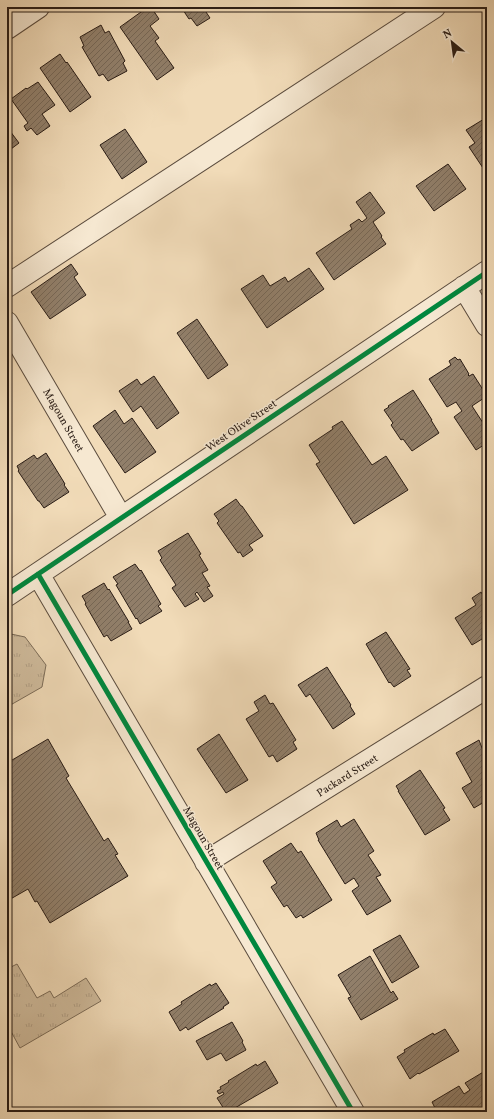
<svg xmlns="http://www.w3.org/2000/svg" width="494" height="1119" font-family="Vollkorn,serif">
	<style>
		.park { fill: url(#park-tufts); stroke: #7c6c58 }
		.building { fill: url(#building-hatch); stroke: #291c15 }
		.lines { fill: none; stroke-linecap: round; stroke-linejoin: round }
		.minor-casing { stroke: #5b4c3e; stroke-width: 24 }
		.minor { stroke: #f6e8d1; stroke-width: 22 }
		.cycleway-casing { stroke: #f6e8d1; stroke-width: 8 }
		.cycleway { stroke: #00873e; stroke-width: 5 }
		.labels { text-anchor: middle; stroke-width: 3; stroke-linejoin: round; paint-order: stroke }
		.street-label { font-size: 11px; fill: #291c15; stroke: #f6e8d1 }
	</style>
	<defs>
		<pattern id="park-tufts" width="24" height="20" patternUnits="userSpaceOnUse"><rect width="24" height="20" fill="#cfbb9c"/><path d="M3 7l-1-3M5 7V3M7 7l1-3M15 17l-1-3M17 17v-4M19 17l1-3" fill="none" stroke="#b2a086"/></pattern>
		<pattern id="building-hatch" width="6" height="6" patternUnits="userSpaceOnUse"><rect width="6" height="6" fill="#917f6a"/><path d="M-1 1l2-2M0 6l6-6M5 7l2-2" fill="none" stroke="#766756"/></pattern>
	</defs>
	<rect width="100%" height="100%" fill="#f1dbb8"/>
	<filter id="stains"><feTurbulence type="fractalNoise" baseFrequency=".005" numOctaves="4"/><feColorMatrix values="0 0 0 0 .2 0 0 0 0 .09 0 0 0 0 .02 0 0 0 .5 -.17"/></filter>
	<radialGradient id="worn" r=".72"><stop offset=".6" stop-color="#630" stop-opacity="0"/><stop offset="1" stop-color="#630" stop-opacity=".3"/></radialGradient>
	<path class="park" d="M 11,634 L 25,637 L 46,665 L 42,687 L 7,707 L 7,637 Z
		M 17,964 L 37,998 L 50,991 L 54,998 L 86,978 L 101,1001 L 20,1048 L 7,1024 L 7,969 Z"/>
	<path class="building" d="M 148,7 L 151,7 L 159,19 L 150,26 L 159,38 L 155,41 L 174,68 L 157,80 L 120,27 Z
		M 181,7 L 207,7 L 204,9 L 210,18 L 197,26 L 191,18 L 189,19 Z
		M 101,25 L 105,33 L 109,31 L 125,61 L 123,63 L 127,71 L 108,81 L 103,74 L 99,76 L 82,47 L 84,46 L 80,37 Z
		M 60,54 L 66,63 L 67,62 L 91,97 L 70,112 L 40,68 Z
		M 38,82 L 55,105 L 42,114 L 50,126 L 37,135 L 31,128 L 27,131 L 24,126 L 28,123 L 11,99 L 26,88 L 27,89 Z
		M 484,119 L 487,124 L 487,174 L 469,147 L 475,143 L 466,130 Z
		M 7,127 L 19,143 L 7,152 Z
		M 125,129 L 147,162 L 122,179 L 100,145 Z
		M 448,164 L 466,189 L 434,211 L 416,186 Z
		M 370,192 L 385,213 L 373,222 L 382,236 L 381,237 L 386,244 L 334,280 L 316,253 L 352,229 L 350,225 L 359,219 L 362,222 L 367,218 L 356,202 Z
		M 71,264 L 78,274 L 74,277 L 86,295 L 50,319 L 31,292 Z
		M 309,268 L 324,289 L 267,328 L 241,289 L 263,275 L 270,286 L 285,277 L 288,282 Z
		M 197,319 L 228,365 L 208,379 L 177,333 Z
		M 455,357 L 458,360 L 460,359 L 469,374 L 468,375 L 469,376 L 473,374 L 487,396 L 472,406 L 487,429 L 487,443 L 476,450 L 454,417 L 462,411 L 456,402 L 447,407 L 429,379 L 451,365 L 449,361 Z
		M 154,376 L 179,413 L 157,429 L 141,406 L 133,412 L 119,391 L 137,379 L 141,385 Z
		M 413,390 L 432,420 L 431,420 L 439,433 L 412,451 L 403,439 L 401,440 L 391,425 L 393,423 L 384,410 L 389,407 L 388,406 Z
		M 115,410 L 124,424 L 132,418 L 156,452 L 125,473 L 93,426 Z
		M 342,421 L 372,465 L 386,456 L 408,490 L 354,524 L 316,464 L 320,462 L 309,445 L 333,429 L 332,427 Z
		M 46,453 L 65,484 L 64,485 L 69,492 L 44,508 L 39,501 L 38,501 L 18,471 L 19,470 L 17,466 L 34,455 L 37,459 Z
		M 236,499 L 241,506 L 242,506 L 263,536 L 249,545 L 253,550 L 243,557 L 240,552 L 238,553 L 217,523 L 219,521 L 214,514 Z
		M 188,533 L 201,554 L 199,555 L 208,570 L 202,573 L 210,586 L 207,587 L 213,596 L 204,602 L 197,592 L 195,594 L 199,599 L 185,607 L 172,588 L 176,585 L 160,560 L 162,558 L 158,551 Z
		M 135,564 L 140,571 L 141,570 L 161,604 L 158,606 L 162,611 L 140,624 L 137,618 L 136,619 L 116,585 L 118,584 L 113,577 Z
		M 104,583 L 108,590 L 109,589 L 129,622 L 128,622 L 132,629 L 111,641 L 107,635 L 104,637 L 85,604 L 86,603 L 82,596 Z
		M 481,592 L 485,599 L 487,598 L 487,636 L 472,645 L 455,618 L 476,605 L 472,598 Z
		M 386,632 L 410,669 L 407,670 L 411,676 L 394,687 L 390,682 L 389,683 L 366,644 Z
		M 327,667 L 351,705 L 350,706 L 355,714 L 333,729 L 310,694 L 306,697 L 298,685 Z
		M 265,695 L 270,704 L 273,703 L 296,740 L 293,742 L 297,749 L 277,762 L 273,755 L 269,757 L 246,719 L 259,711 L 254,702 Z
		M 219,734 L 248,780 L 226,793 L 197,749 Z
		M 48,739 L 69,776 L 66,778 L 104,841 L 108,838 L 118,854 L 115,855 L 128,876 L 50,923 L 37,901 L 35,902 L 28,889 L 7,901 L 7,763 Z
		M 479,740 L 482,748 L 484,747 L 487,752 L 487,803 L 486,801 L 474,808 L 462,788 L 472,782 L 456,753 Z
		M 420,770 L 445,808 L 443,809 L 450,820 L 425,835 L 398,791 L 399,791 L 396,786 Z
		M 354,819 L 374,851 L 368,855 L 381,875 L 376,877 L 391,901 L 367,915 L 352,891 L 359,886 L 354,878 L 345,884 L 318,840 L 319,840 L 316,833 L 337,820 L 341,827 Z
		M 291,843 L 298,853 L 301,851 L 332,900 L 303,918 L 301,915 L 296,918 L 287,905 L 284,907 L 271,887 L 277,883 L 263,861 Z
		M 400,935 L 419,967 L 392,983 L 373,950 Z
		M 370,956 L 391,993 L 393,991 L 398,999 L 361,1020 L 348,998 L 351,997 L 338,975 Z
		M 216,983 L 229,1003 L 223,1007 L 224,1008 L 188,1030 L 186,1027 L 180,1031 L 169,1012 L 182,1004 L 181,1002 L 210,984 L 211,986 Z
		M 232,1022 L 243,1041 L 242,1042 L 246,1050 L 226,1061 L 221,1053 L 207,1060 L 196,1041 Z
		M 445,1029 L 459,1051 L 419,1074 L 418,1073 L 410,1079 L 397,1057 L 405,1052 L 404,1050 L 433,1033 L 434,1035 Z
		M 265,1061 L 278,1083 L 228,1112 L 226,1112 L 217,1098 L 224,1094 L 223,1092 L 219,1094 L 217,1091 L 221,1089 L 220,1087 L 229,1082 L 228,1081 L 256,1064 L 257,1066 Z
		M 485,1071 L 487,1074 L 487,1108 L 483,1111 L 484,1112 L 437,1112 L 432,1102 L 459,1086 L 464,1094 L 470,1090 L 465,1083 Z"/>
	<g class="lines">
		<g class="minor-casing">
			<path id="minor" d="M 7,28 L 38,7
				M 7,286 L 434,7
				M 464,287 L 487,325
				M 7,323 L 121,518
				M 38,574 L 353,1112
				M 7,595 L 487,272
				M 206,862 L 487,687"/>
		</g>
		<use href="#minor" class="minor"/>
		<g class="cycleway-casing">
			<path id="cycleway" d="M 38,574 L 353,1112
				M 7,595 L 487,272"/>
		</g>
		<use href="#cycleway" class="cycleway"/>
	</g>
	<g class="labels">
		<g class="street-label">
			<text transform="translate(64 420) rotate(60)" y="4">Magoun Street</text>
			<text transform="translate(241 425) rotate(-34)" y="4">West Olive Street</text>
			<text transform="translate(347 775) rotate(-32)" y="4">Packard Street</text>
			<text transform="translate(204 838) rotate(60)" y="4">Magoun Street</text>
		</g>
	</g>
	<rect width="494" height="1119" fill="none" stroke="#f1dbb8" stroke-width="24"/>
	<rect x="8" y="8" width="478" height="1103" fill="none" stroke="#291c15" stroke-width="2"/>
	<rect x="12" y="12" width="470" height="1095" fill="none" stroke="#291c15"/>
	<g transform="translate(452 42) rotate(331)" stroke="#f6e8d1" stroke-width="3" paint-order="stroke">
	<path d="M0-3L7 15L0 10L-7 15Z" fill="#291c15"/>
	<text y="-6" font-size="11" font-weight="bold" text-anchor="middle" fill="#291c15">N</text>
	</g>
	<rect width="100%" height="100%" filter="url(#stains)"/>
	<rect width="100%" height="100%" fill="url(#worn)"/>
</svg>
